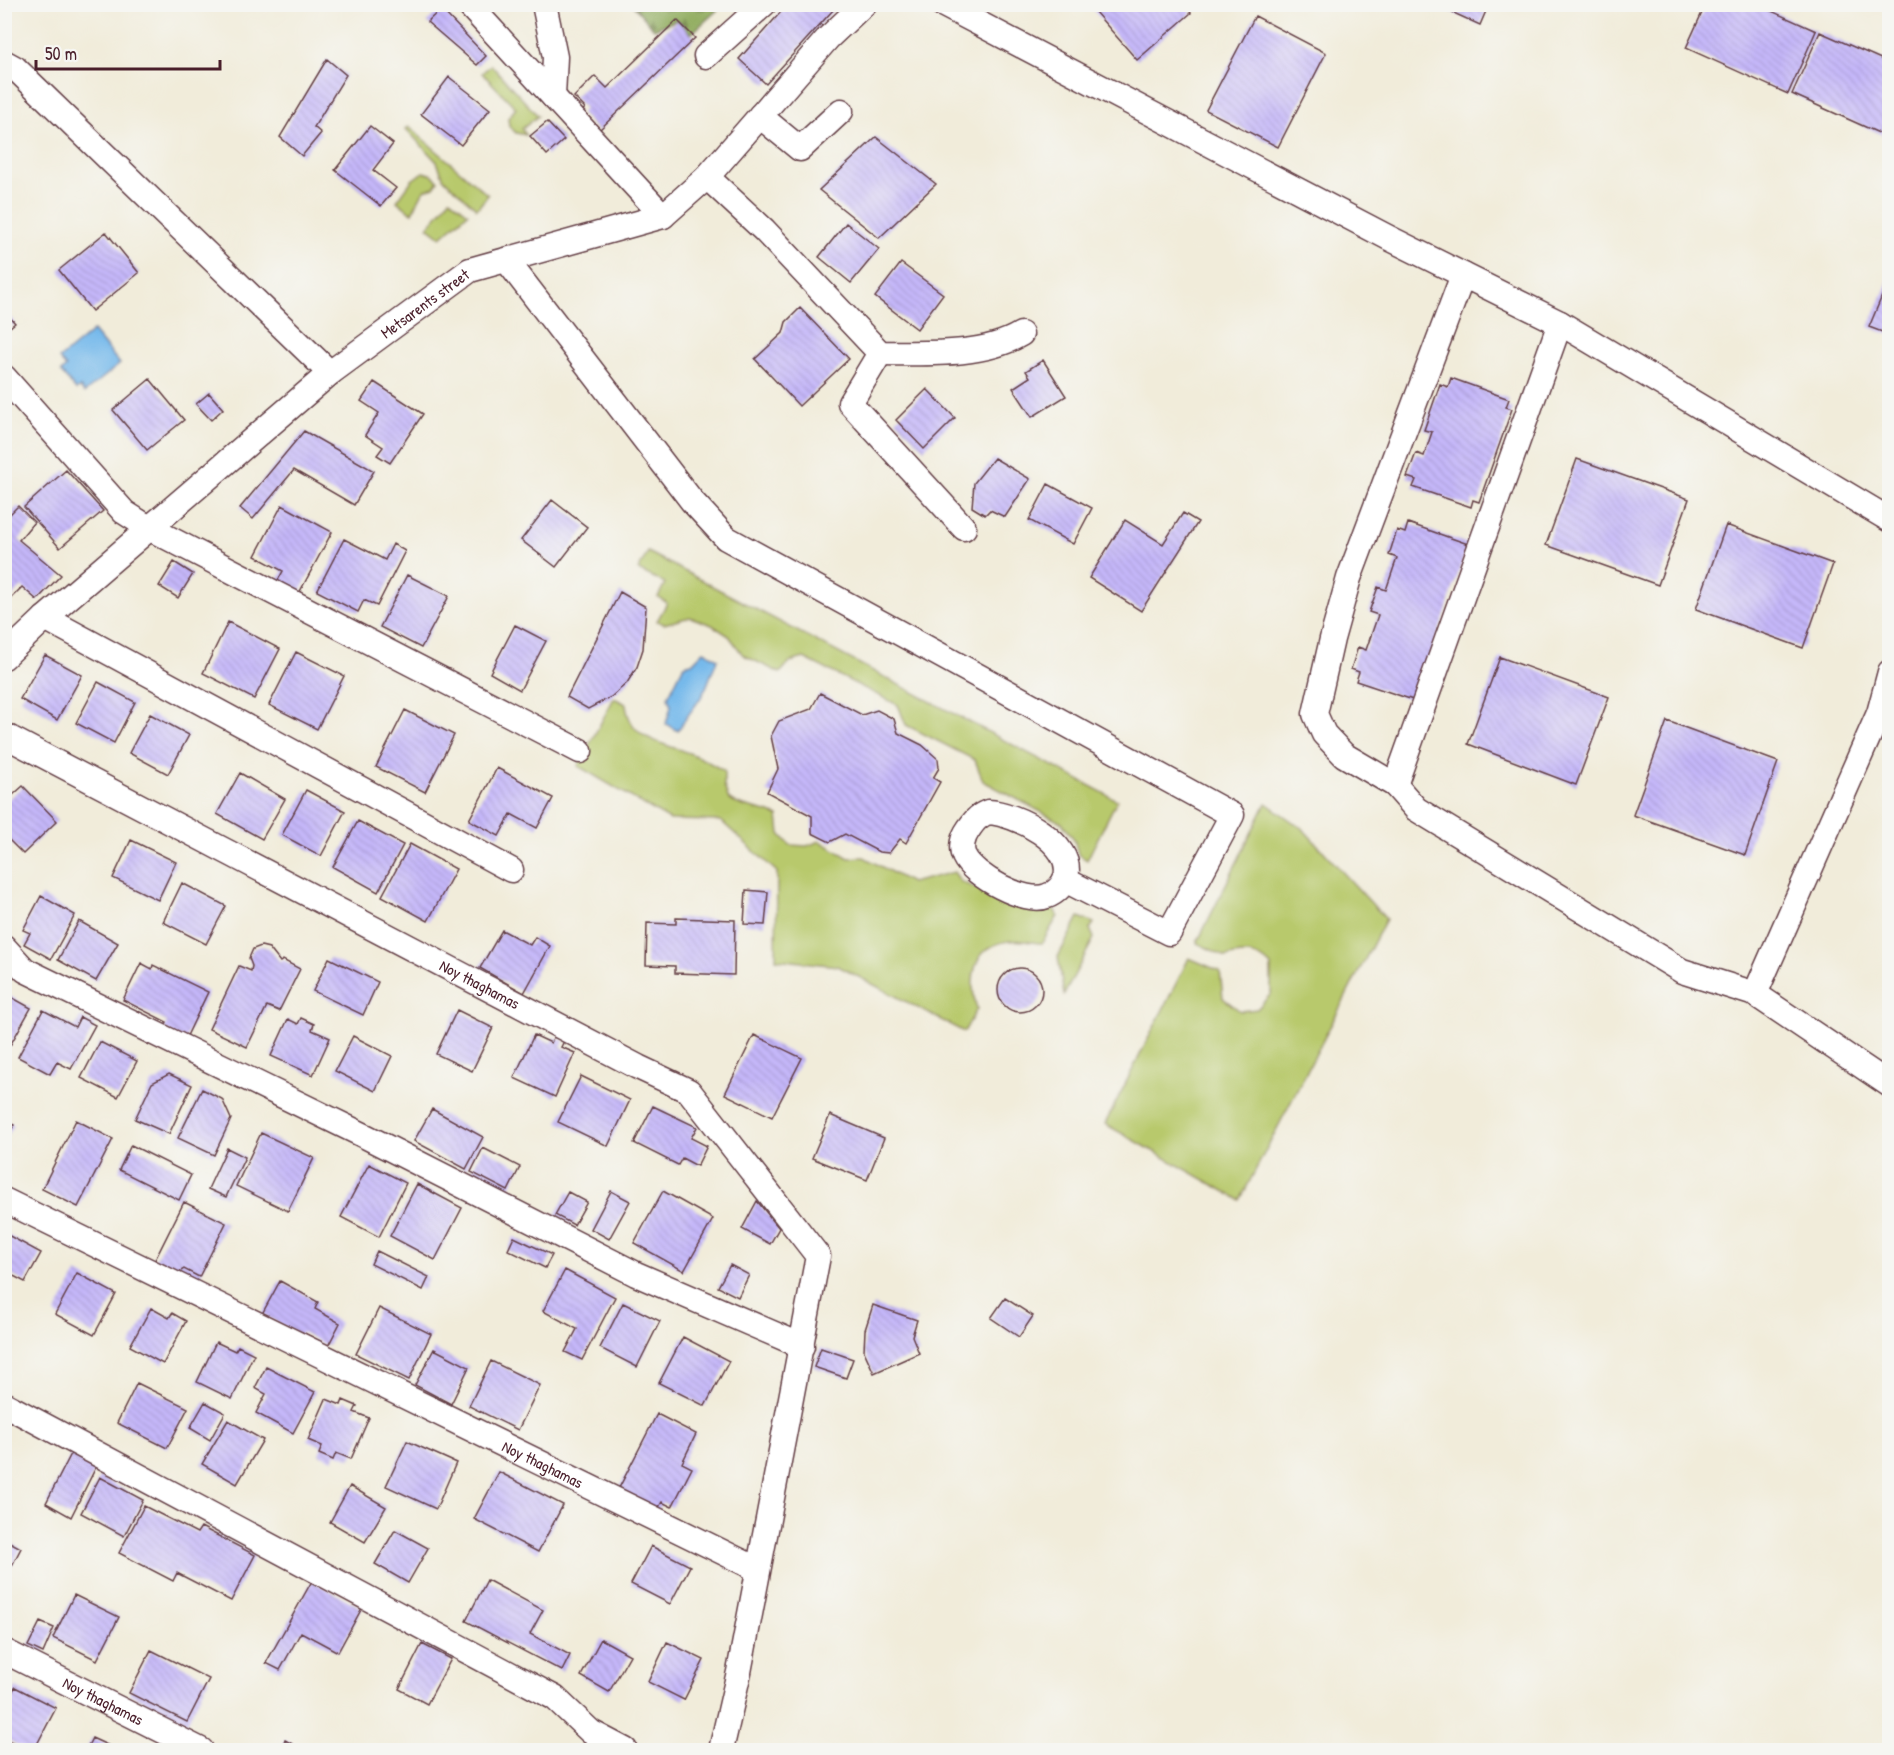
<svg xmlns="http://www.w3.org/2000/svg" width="1894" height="1755" font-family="'Patrick Hand',sans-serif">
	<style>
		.grass { fill: #b8c96c; stroke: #81744c; stroke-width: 1.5 }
		.forest { fill: url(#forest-firs); stroke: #6e6646; stroke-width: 1.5 }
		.water { fill: #76b9eb; stroke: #606c8b; stroke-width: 1.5 }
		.building { fill: url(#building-back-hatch) }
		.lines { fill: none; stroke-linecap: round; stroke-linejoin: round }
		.minor-casing { stroke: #633e45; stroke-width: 27 }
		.minor { stroke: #fff; stroke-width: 24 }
		.labels { text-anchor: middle; stroke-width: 4.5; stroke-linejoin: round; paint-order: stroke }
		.street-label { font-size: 16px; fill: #4a1f2b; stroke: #f6f6f2 }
	</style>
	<defs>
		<pattern id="forest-firs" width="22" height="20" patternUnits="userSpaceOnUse" patternTransform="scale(1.5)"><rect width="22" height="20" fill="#92ad60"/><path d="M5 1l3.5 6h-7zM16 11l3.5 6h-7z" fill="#798c4f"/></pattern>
		<pattern id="building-back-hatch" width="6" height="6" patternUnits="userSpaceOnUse" patternTransform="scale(1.5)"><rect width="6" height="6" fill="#c5b7f9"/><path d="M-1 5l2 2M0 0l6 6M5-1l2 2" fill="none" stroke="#ab9dd6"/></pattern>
	</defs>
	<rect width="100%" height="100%" fill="#f6f6f2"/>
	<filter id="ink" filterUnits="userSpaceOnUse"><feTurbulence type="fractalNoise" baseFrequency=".0167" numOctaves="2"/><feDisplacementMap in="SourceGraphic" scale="12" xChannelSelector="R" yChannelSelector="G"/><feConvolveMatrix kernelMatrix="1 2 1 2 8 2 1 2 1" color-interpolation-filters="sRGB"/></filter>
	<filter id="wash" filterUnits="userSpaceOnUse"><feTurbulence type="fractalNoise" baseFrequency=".008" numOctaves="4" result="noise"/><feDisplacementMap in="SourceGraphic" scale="24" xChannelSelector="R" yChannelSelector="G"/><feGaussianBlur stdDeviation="1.35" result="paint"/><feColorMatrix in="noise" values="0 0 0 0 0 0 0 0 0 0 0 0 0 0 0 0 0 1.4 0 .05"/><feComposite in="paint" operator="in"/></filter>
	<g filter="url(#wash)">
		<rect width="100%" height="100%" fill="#f1ecda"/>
		<path class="grass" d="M 491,65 L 538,116 L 522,129 L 526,135 L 516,133 L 509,126 L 508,118 L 516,108 L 482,73 Z
			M 409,127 L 488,195 L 477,209 L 444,179 L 437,162 L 406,129 Z
			M 423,172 L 433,175 L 438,181 L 434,187 L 424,190 L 412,213 L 397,201 L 412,180 Z
			M 450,199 L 468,213 L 441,237 L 428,227 Z
			M 648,552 L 1117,800 L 1087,860 L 1078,854 L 1074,839 L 1062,823 L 983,781 L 975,760 L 906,725 L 898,705 L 804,658 L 790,662 L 780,673 L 743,655 L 729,636 L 712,625 L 690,617 L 664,624 L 657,621 L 667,603 L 658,597 L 665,583 L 638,570 Z
			M 614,698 L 626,704 C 629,739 659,742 686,752 C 699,756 712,764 724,771 L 724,786 L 729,800 C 745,809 761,809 778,816 L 780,834 L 790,845 L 807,846 L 820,841 L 849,858 L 864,857 L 911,883 L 954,872 L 961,882 L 1025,909 L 1052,906 L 1058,916 L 1042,943 C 1032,943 1019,939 1009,941 C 972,946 968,979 977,1009 L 964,1032 L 838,966 L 776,959 L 777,872 L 721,821 L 670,820 L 578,766 Z
			M 1266,803 L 1303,829 L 1386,919 L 1240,1200 L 1105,1124 L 1189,958 L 1220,971 L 1223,998 L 1240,1011 L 1257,1009 L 1271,994 L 1271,966 C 1258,952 1243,952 1226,957 L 1197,943 Z
			M 1079,917 L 1094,923 L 1090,929 L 1094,938 L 1064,995 L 1058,957 Z"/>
		<path class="forest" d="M 633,5 L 723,5 L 691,34 L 677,20 L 654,29 Z"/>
		<path class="water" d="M 93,331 L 120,364 L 84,393 L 80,387 L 76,390 L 61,372 L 66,367 L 59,359 Z
			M 704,651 L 718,659 C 710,673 708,690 697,703 C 690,713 684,720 678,731 L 666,724 L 671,706 L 668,697 L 684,665 L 692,663 Z"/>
		<g id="blocks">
			<path class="building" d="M 788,4 L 829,4 L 834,9 L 766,84 L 739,59 Z
				M 1088,4 L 1184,4 L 1191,13 L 1137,60 Z
				M 1434,4 L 1489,4 L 1480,25 Z
				M 1706,4 L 1756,4 L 1816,31 L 1788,94 L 1686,48 Z
				M 441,9 L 486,56 L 477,65 L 427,22 Z
				M 1255,16 L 1326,53 L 1278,147 L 1206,110 Z
				M 677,20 L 695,38 L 598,131 L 581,113 L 585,108 L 574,97 L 595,76 L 607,88 Z
				M 1820,32 L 1890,63 L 1890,138 L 1792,94 Z
				M 327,59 L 346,75 L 314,127 L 321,133 L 302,156 L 280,137 Z
				M 449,77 L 490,109 L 461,145 L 421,114 Z
				M 547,122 L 564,140 L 547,155 L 530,136 Z
				M 370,126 L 393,144 L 373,170 L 396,188 L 381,206 L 335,170 Z
				M 876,137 L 936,184 L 879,238 L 819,190 Z
				M 846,223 L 879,249 L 851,283 L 819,257 Z
				M 106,232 L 139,273 L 92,311 L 59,270 Z
				M 901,263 L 943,294 L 917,329 L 875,297 Z
				M 1890,277 L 1890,335 L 1869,327 Z
				M 800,308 L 849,359 L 799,406 L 755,359 L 783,333 L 786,322 Z
				M 4,311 L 15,323 L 4,332 Z
				M 1043,360 L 1066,396 L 1032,417 L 1013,388 L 1030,377 L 1026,371 Z
				M 1451,378 L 1509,399 L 1506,407 L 1512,409 L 1479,502 L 1473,500 L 1471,507 L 1413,487 L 1416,480 L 1407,477 L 1416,453 L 1424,456 L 1432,432 L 1424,430 L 1440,384 L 1448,387 Z
				M 150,379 L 184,420 L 147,450 L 113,410 Z
				M 374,382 L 423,414 L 390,463 L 377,455 L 383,447 L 365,435 L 379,413 L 361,401 Z
				M 927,389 L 955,418 L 924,449 L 896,420 Z
				M 209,393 L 223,409 L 211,420 L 196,404 Z
				M 304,431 L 374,471 L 354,505 L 294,470 L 253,519 L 240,508 Z
				M 994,458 L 1030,479 L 1005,517 L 990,510 L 985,515 L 972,507 L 974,483 Z
				M 1577,459 L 1689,499 L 1658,585 L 1546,545 Z
				M 66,470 L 103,511 L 60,548 L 24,507 Z
				M 1048,484 L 1092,508 L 1073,544 L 1029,520 Z
				M 552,500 L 587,527 L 556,567 L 521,540 Z
				M 282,505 L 332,532 L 298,595 L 276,584 L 283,571 L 255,556 Z
				M 18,506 L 34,522 L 19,540 L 61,575 L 37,600 L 22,587 L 4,605 L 4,520 Z
				M 1183,513 L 1198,522 L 1141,611 L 1089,578 L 1125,520 L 1163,544 Z
				M 1408,523 L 1468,544 L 1416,701 L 1356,681 L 1359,672 L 1351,669 L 1358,647 L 1366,650 L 1378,615 L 1369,612 L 1378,587 L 1386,590 L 1397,558 L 1389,555 L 1397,530 L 1405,533 Z
				M 1726,525 L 1833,564 L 1803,648 L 1696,609 Z
				M 344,539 L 385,560 L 393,544 L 405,551 L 377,606 L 364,600 L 358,612 L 317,591 Z
				M 174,562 L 193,574 L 178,598 L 159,586 Z
				M 407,575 L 449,596 L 421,648 L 380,627 Z
				M 620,592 L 646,607 L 643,649 L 637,667 L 627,683 L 611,697 L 588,709 L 567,697 Z
				M 228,622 L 280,649 L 254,699 L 203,673 Z
				M 515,625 L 546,641 L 520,690 L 490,673 Z
				M 296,652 L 344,676 L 317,729 L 269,705 Z
				M 45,655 L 82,675 L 57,720 L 20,699 Z
				M 1500,657 L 1609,697 L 1576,785 L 1468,744 Z
				M 98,682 L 135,702 L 114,743 L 76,723 Z
				M 820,693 L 862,715 L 877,710 L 894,719 L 898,733 L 922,745 L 938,759 L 939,768 L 933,778 L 940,782 L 906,843 L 900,839 L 889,853 L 879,852 L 845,834 L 830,842 L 812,833 L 812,816 L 767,792 L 778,769 L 771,736 L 779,721 L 811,709 Z
				M 405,710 L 454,735 L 425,792 L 376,767 Z
				M 150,714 L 189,735 L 168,774 L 129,753 Z
				M 1667,721 L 1778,762 L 1745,855 L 1633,815 Z
				M 497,768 L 553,798 L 537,828 L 511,814 L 499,836 L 469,820 Z
				M 240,773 L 285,799 L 262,839 L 217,814 Z
				M 23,786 L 57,821 L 23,854 L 4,835 L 4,803 Z
				M 306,790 L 345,811 L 321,856 L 282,835 Z
				M 358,821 L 403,845 L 378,892 L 333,867 Z
				M 131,840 L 176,862 L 158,900 L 113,878 Z
				M 410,844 L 456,869 L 428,921 L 382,896 Z
				M 182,883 L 226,906 L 206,944 L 163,922 Z
				M 746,890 L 768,892 L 765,925 L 744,924 Z
				M 41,896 L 75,915 L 51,959 L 24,944 L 30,933 L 23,930 Z
				M 676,918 L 735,920 L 734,975 L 675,973 L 675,966 L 646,965 L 647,923 L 676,924 Z
				M 79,921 L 118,943 L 96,981 L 58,960 Z
				M 502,930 L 530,945 L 535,937 L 550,946 L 524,993 L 480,968 Z
				M 261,946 L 269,948 L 280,962 L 283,960 L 300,969 L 279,1011 L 267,1006 L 247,1047 L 209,1029 L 239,966 L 251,971 L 252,966 L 249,958 L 253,949 Z
				M 329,958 L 378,982 L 363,1015 L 313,991 Z
				M 141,963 L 152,969 L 153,965 L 208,992 L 185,1040 L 164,1029 L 167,1022 L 123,1000 Z
				M998 990a22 22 0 1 1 44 0a22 22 0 1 1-44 0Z
				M 4,993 L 31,1008 L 8,1049 L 4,1047 Z
				M 43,1010 L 75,1027 L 80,1017 L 95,1025 L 71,1069 L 57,1062 L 50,1074 L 18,1057 Z
				M 457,1010 L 493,1028 L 472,1071 L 436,1054 Z
				M 301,1018 L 314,1024 L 312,1030 L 330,1038 L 313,1075 L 271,1056 L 288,1019 L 298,1024 Z
				M 534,1035 L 551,1043 L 554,1037 L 564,1041 L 561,1047 L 575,1053 L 555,1097 L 514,1078 Z
				M 754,1035 L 802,1058 L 772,1117 L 725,1094 Z
				M 353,1036 L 392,1056 L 375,1091 L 335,1071 Z
				M 100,1042 L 137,1061 L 118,1097 L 81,1078 Z
				M 169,1074 L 192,1085 L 169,1134 L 135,1119 L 152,1083 Z
				M 581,1076 L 630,1100 L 608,1146 L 558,1122 Z
				M 202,1089 L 222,1099 L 231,1119 L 214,1155 L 178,1138 Z
				M 653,1106 L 697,1127 L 691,1138 L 707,1146 L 697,1166 L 682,1158 L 678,1165 L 634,1143 Z
				M 432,1109 L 483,1137 L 466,1169 L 414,1141 Z
				M 830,1115 L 884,1138 L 867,1180 L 812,1158 Z
				M 4,1120 L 14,1125 L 4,1142 Z
				M 76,1120 L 113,1139 L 78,1207 L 42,1189 Z
				M 261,1133 L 314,1158 L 288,1211 L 236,1186 Z
				M 131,1145 L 191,1175 L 179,1200 L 119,1170 Z
				M 227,1148 L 245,1157 L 226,1197 L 208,1189 Z
				M 483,1148 L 520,1167 L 508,1191 L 471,1172 Z
				M 369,1164 L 406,1183 L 379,1237 L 341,1217 Z
				M 417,1184 L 462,1208 L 435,1260 L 390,1236 Z
				M 611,1191 L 630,1201 L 609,1239 L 591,1229 Z
				M 663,1191 L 713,1219 L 684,1271 L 634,1243 Z
				M 568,1192 L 587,1202 L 574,1225 L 555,1215 Z
				M 757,1201 L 779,1228 L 770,1244 L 742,1229 Z
				M 184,1202 L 226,1223 L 199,1277 L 184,1269 L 174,1275 L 153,1264 Z
				M 4,1233 L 41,1253 L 25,1282 L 4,1271 Z
				M 514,1237 L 552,1255 L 545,1268 L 508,1250 Z
				M 377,1251 L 429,1277 L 423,1290 L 371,1264 Z
				M 730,1265 L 749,1275 L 738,1297 L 718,1287 Z
				M 565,1270 L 615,1297 L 582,1360 L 565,1352 L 577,1329 L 543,1311 Z
				M 77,1273 L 116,1294 L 94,1335 L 55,1314 Z
				M 280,1281 L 318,1302 L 315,1309 L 340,1323 L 328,1346 L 302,1332 L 300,1335 L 262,1314 Z
				M 1005,1298 L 1033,1316 L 1019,1337 L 991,1318 Z
				M 623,1303 L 660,1321 L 637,1367 L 600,1348 Z
				M 873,1305 L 917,1320 L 912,1336 L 919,1353 L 874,1373 L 864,1351 L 865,1330 Z
				M 151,1308 L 169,1318 L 172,1313 L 186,1321 L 163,1364 L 130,1346 Z
				M 379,1308 L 431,1334 L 409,1380 L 356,1354 Z
				M 683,1337 L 729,1361 L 705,1406 L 659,1383 Z
				M 216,1342 L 235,1351 L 238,1346 L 254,1354 L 232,1399 L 197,1382 Z
				M 821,1348 L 853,1359 L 846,1378 L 814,1367 Z
				M 434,1349 L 469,1367 L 451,1404 L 415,1385 Z
				M 491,1361 L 540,1385 L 518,1430 L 469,1406 Z
				M 266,1367 L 315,1392 L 293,1433 L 256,1413 L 266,1394 L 255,1388 Z
				M 137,1383 L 188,1408 L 167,1448 L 117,1423 Z
				M 326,1399 L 341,1405 L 343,1400 L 357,1406 L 354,1412 L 369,1418 L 351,1459 L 336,1453 L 333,1460 L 319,1454 L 322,1446 L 308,1440 Z
				M 205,1402 L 225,1413 L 210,1440 L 190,1428 Z
				M 657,1414 L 696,1434 L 682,1463 L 692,1468 L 672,1507 L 662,1502 L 656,1512 L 617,1492 Z
				M 228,1420 L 263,1440 L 237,1484 L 202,1464 Z
				M 407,1441 L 456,1463 L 436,1509 L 386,1486 Z
				M 73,1450 L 98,1463 L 71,1517 L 46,1503 Z
				M 499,1472 L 563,1505 L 538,1552 L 474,1519 Z
				M 100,1477 L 143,1500 L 124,1536 L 81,1513 Z
				M 350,1486 L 386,1507 L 365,1542 L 330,1522 Z
				M 144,1506 L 197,1533 L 201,1527 L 255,1555 L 231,1601 L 177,1573 L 173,1581 L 119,1553 Z
				M 395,1530 L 428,1548 L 408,1583 L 375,1564 Z
				M 4,1539 L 21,1548 L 4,1581 Z
				M 651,1546 L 690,1566 L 670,1604 L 631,1584 Z
				M 487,1580 L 543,1610 L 530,1634 L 570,1655 L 562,1671 L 466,1621 Z
				M 312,1581 L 362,1608 L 338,1652 L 301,1632 L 280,1670 L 266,1663 Z
				M 74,1595 L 119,1617 L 97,1660 L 53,1638 Z
				M 40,1622 L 54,1628 L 43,1653 L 28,1646 Z
				M 601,1639 L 630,1655 L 609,1692 L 581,1676 Z
				M 667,1642 L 704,1660 L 684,1700 L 648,1682 Z
				M 422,1644 L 451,1659 L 427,1704 L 399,1689 Z
				M 151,1650 L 209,1679 L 187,1722 L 129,1693 Z
				M 15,1687 L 56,1708 L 34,1750 L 28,1750 L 4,1738 L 4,1707 Z
				M 92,1738 L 118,1750 L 86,1750 Z
				M 285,1740 L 303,1750 L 279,1750 Z"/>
		</g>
	</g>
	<g filter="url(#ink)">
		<use href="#blocks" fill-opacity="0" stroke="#633e45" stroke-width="1.5"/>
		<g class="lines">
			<g class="minor-casing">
				<g id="minor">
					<path d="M 468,4 L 663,216"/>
					<path d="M 544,4 L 555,57 L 553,96"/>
					<path d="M 942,4 L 1391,239 L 1560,323 L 1890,520"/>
					<path d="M 706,56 L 764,4"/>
					<path d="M 4,62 L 15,68 L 330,373"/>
					<path d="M 760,116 L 800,149 L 841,111"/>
					<path d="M 707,177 L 764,230 L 880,353 C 923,353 983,357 1021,334"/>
					<path d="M 508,262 L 692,501 L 726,538 L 1232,815 L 1169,933 L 1065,880"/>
					<path d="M 1463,275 L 1349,578 L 1332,639 L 1315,714 L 1324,734 L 1344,755 L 1395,785 L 1416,809 L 1682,971 L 1755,994 L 1890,1085"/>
					<path d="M 880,353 L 850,403 L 964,528"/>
					<path d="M 4,377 L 124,512 L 149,528 L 580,751"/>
					<path d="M 45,618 L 511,870"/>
					<path id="s1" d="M 4,657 L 45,618 L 330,373 L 470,270 L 663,216 L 707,177 L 828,38 L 864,4"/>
					<path id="s2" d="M 4,735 L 638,1067 L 689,1091 L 818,1256 L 739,1672 L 721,1750"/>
					<path d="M 1395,785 L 1560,323"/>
					<path d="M 988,812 C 1015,813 1075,843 1066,877 C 1063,885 1056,893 1047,896 C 1026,905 973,876 964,856 C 960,848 963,837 968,830 C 974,821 978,816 988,812 Z"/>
					<path d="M 4,947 L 25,970 L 367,1137 L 636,1274 L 802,1346"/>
					<path d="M 1755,994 L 1879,713 L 1890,672"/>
					<path id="s3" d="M 4,1200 L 757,1569"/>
					<path d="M 4,1404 L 555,1698 L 591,1732 L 625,1750"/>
					<path id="s4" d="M 4,1651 L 201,1750"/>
				</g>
			</g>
			<use href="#minor" class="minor"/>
		</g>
	</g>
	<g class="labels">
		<g class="street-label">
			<text dy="6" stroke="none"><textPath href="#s1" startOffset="550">Metsarents street</textPath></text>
			<text dy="6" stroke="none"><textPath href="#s2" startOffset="537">Noy thaghamas</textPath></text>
			<text dy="6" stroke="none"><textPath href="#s3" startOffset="600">Noy thaghamas</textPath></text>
			<text dy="6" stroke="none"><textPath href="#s4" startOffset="111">Noy thaghamas</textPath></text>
		</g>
	</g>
	<rect width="1894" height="1755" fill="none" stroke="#f6f6f2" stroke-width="24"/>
	<path d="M36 60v9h184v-9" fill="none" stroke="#4a1f2b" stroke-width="3"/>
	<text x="45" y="60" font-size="18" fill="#4a1f2b" stroke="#f6f6f2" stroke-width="4.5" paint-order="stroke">50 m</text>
</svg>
